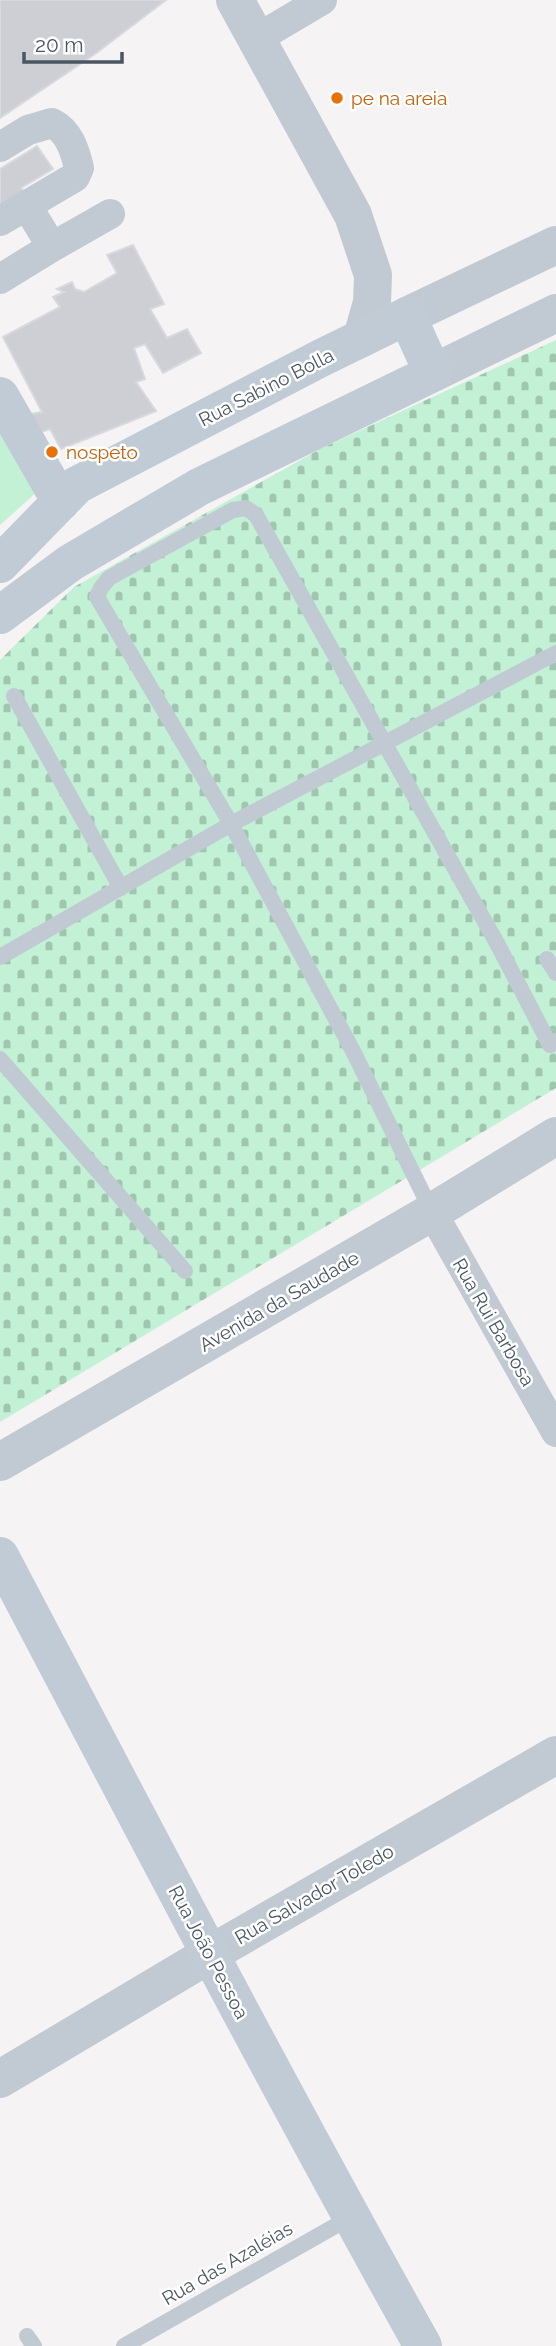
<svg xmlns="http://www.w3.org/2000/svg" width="556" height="2346" font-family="Raleway,sans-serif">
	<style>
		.green { fill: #c3f1d5 }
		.cemetery { fill: url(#cemetery-stones) }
		.building { fill: #cdcfd5; stroke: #d7d9de; stroke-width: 2 }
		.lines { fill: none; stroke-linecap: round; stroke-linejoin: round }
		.service { stroke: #c1cad2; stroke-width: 16 }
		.minor { stroke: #c1cad2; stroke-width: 30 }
		.tertiary { stroke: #c1cad2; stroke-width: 38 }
		.secondary { stroke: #c1cbd6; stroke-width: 38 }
		.food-dot { fill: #e8710a; stroke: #fff; stroke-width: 2.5 }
		.labels { text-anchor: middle; stroke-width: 5; stroke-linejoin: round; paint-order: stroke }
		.food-label { font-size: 19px; fill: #c56008; stroke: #fff; text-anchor: start }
		.street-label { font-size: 19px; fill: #4a5661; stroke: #fff }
	</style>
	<defs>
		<pattern id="cemetery-stones" width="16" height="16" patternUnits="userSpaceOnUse" patternTransform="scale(1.75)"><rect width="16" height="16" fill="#c3f1d5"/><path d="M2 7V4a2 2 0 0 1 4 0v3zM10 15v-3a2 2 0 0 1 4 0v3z" fill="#a0c6b0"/></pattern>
	</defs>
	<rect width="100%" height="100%" fill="#f5f3f3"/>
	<path class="green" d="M 0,420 L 39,490 L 0,525 Z"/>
	<path class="cemetery" d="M 556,340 L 556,1088 L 0,1422 L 0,660 L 74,587 L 322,448 Z"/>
	<path class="building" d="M 0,0 L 166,0 L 95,54 L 0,118 Z
		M 37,146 L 53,169 L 21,188 L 26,194 L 0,207 L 0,169 Z
		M 133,245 L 164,304 L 150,309 L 167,338 L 187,329 L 201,353 L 163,373 L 145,344 L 134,348 L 145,379 L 136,382 L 156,411 L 61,449 L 50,429 L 35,434 L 25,415 L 42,412 L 3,337 L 60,307 L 53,297 L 64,292 L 57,289 L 72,282 L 75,289 L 84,292 L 117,273 L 107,255 Z"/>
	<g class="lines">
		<path class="service" d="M 14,696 L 121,888
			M 0,957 L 231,824 L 556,653
			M 547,959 L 556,973
			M 0,1059 L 185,1271
			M 432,1212 L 353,1051 L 231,824 L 97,597 L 101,588 L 109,578 L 233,510 L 246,508 L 256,515 L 498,945 L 550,1045 L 556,1041
			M 27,2336 L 34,2346
			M 124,2346 L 351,2217"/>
		<path class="minor" d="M 256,39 L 322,0
			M 0,147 L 28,130 L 52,123 C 69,131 75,151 79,168 L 75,177 L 0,221
			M 52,247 L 110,214
			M 0,279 L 52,247 L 27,206
			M 432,1212 L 556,1432"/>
		<path class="tertiary" d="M 235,0 L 353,215 L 373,275 L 372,302 L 362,338
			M 407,316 L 556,245
			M 433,373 L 556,313
			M 0,1462 L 432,1212 L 556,1136
			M 0,2079 L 210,1954 L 556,1755"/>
		<path class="secondary" d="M 0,396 L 61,502
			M 0,564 L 77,485 L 321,358 L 407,316 L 433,373 L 199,487 L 70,563 L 0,615
			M 0,1556 C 139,1820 277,2085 423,2346"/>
	</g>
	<g class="food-dot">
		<circle cx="337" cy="98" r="7"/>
		<circle cx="52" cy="452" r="7"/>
	</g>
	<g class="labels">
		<g class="food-label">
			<text x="351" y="105">pe na areia</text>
			<text x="66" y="459">nospeto</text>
		</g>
		<g class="street-label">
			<text transform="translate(266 387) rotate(-27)" y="7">Rua Sabino Bolla</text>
			<text transform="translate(279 1301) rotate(-30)" y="7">Avenida da Saudade</text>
			<text transform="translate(494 1322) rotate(60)" y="7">Rua Rui Barbosa</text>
			<text transform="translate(314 1894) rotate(-30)" y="7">Rua Salvador Toledo</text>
			<text transform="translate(209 1952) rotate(62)" y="7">Rua João Pessoa</text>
			<text transform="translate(227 2263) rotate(-30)" y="7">Rua das Azaléias</text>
		</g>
	</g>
	<path d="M24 52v10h98v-10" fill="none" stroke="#4a5661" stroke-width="3.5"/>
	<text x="35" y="52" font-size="21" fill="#4a5661" stroke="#ffffff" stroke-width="5" paint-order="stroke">20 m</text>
</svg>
